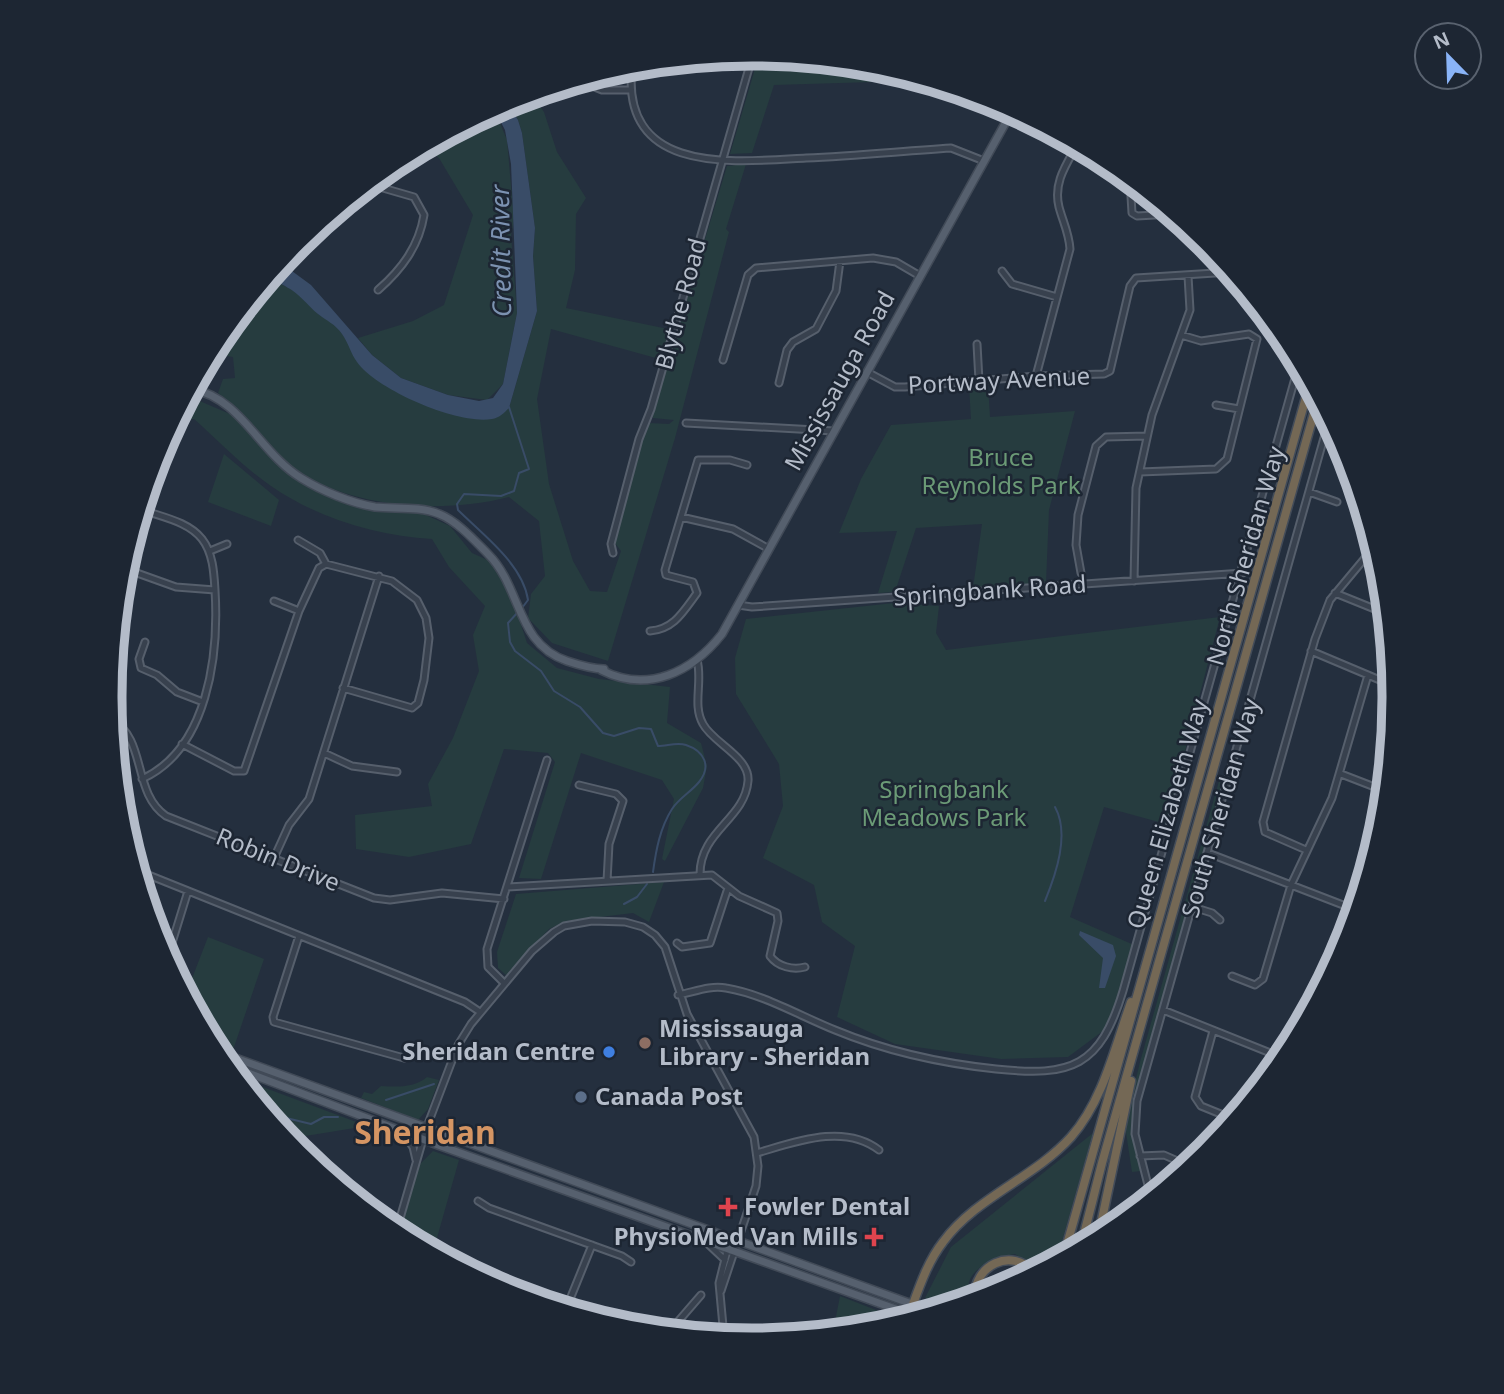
<svg xmlns="http://www.w3.org/2000/svg" width="1504" height="1394" font-family="'Noto Sans',sans-serif">
	<style>
		.green { fill: #263c3f }
		.water { fill: #394c67 }
		.lines { fill: none; stroke-linecap: round; stroke-linejoin: round }
		.stream { stroke: #394c67; stroke-width: 2 }
		.minor-casing { stroke: #565f6c; stroke-width: 9 }
		.major-casing { stroke: #414a57; stroke-width: 10 }
		.highway-casing { stroke: #434c59; stroke-width: 11 }
		.minor { stroke: #38414e; stroke-width: 5 }
		.major { stroke: #56606e; stroke-width: 7 }
		.highway { stroke: #746855; stroke-width: 8 }
		.education-dot { fill: #8d6e63; stroke: #1d2633; stroke-width: 2.5 }
		.shop-dot { fill: #3f7fe0; stroke: #1d2633; stroke-width: 2.5 }
		.service-dot { fill: #5c6f8a; stroke: #1d2633; stroke-width: 2.5 }
		.health-dot { fill: #e0444e; stroke: #1d2633; stroke-width: 2.5 }
		.labels { text-anchor: middle; stroke-width: 5; stroke-linejoin: round; paint-order: stroke }
		.street-label { font-size: 24px; fill: #b4bcc9; stroke: #1d2633 }
		.park-label { font-size: 24px; fill: #6b9a76; stroke: #1d2633 }
		.poi-label { font-size: 24px; font-weight: bold; fill: #b4bcc9; stroke: #1d2633; text-anchor: start }
		.water-label { font-size: 26px; font-style: italic; fill: #7c92b1; stroke: #1d2633 }
		.district-label { font-size: 32px; font-weight: bold; fill: #d59563; stroke: #1d2633 }
		.rim { fill: none; stroke: #b4bcc9; stroke-width: 9 }
	</style>
	<rect width="100%" height="100%" fill="#242f3e"/>
	<path class="green" d="M 759,55 L 875,66 L 873,82 L 774,85 L 752,153 L 730,154 Z
		M 532,95 L 544,112 L 557,152 L 586,198 L 576,214 L 575,270 L 566,308 L 673,330 L 663,360 L 551,329 L 537,399 L 549,484 L 573,561 L 590,591 L 607,592 L 621,551 L 615,543 L 615,538 L 646,427 L 648,423 L 669,424 L 674,420 L 653,418 L 653,412 L 727,166 L 746,164 L 726,229 L 729,232 L 675,438 L 608,661 L 552,643 L 528,618 L 531,594 L 545,576 L 539,521 L 509,497 C 444,514 352,509 295,469 C 266,448 247,415 218,393 L 223,379 L 235,378 L 233,357 L 221,355 L 222,347 L 216,345 L 213,348 L 218,340 L 258,290 L 281,284 L 300,294 L 318,314 L 336,325 L 368,371 L 393,389 L 411,399 L 509,408 L 537,311 L 533,256 L 535,228 L 522,133 L 518,120 L 507,103 Z
		M 494,109 L 507,140 L 514,220 L 511,235 L 517,313 L 503,384 L 487,400 L 448,395 L 401,378 L 372,355 L 358,338 L 413,321 L 444,305 L 473,215 L 439,158 L 425,147 Z
		M 988,385 L 990,417 L 1075,411 L 1049,510 L 1046,583 L 973,588 L 982,524 L 916,528 L 895,592 L 878,593 L 897,531 L 839,533 L 861,479 L 891,425 L 971,419 L 969,386 Z
		M 188,396 L 237,417 L 274,462 L 303,482 L 323,491 L 426,515 L 450,526 L 472,553 L 490,561 L 511,594 L 527,643 L 557,668 L 599,679 L 670,687 L 667,723 L 701,743 L 707,766 L 703,788 L 665,861 L 662,859 L 674,799 L 662,780 L 581,753 L 541,879 L 519,878 L 555,762 L 548,753 L 504,749 L 471,844 L 409,857 L 356,849 L 355,815 L 432,806 L 428,784 L 453,738 L 479,671 L 473,635 L 485,606 L 449,567 L 432,539 C 377,536 317,518 271,486 C 243,467 219,441 194,419 L 174,421 Z
		M 224,454 L 279,500 L 271,526 L 208,502 Z
		M 894,603 L 939,606 L 936,633 L 946,650 L 1220,617 L 1166,824 L 1104,807 L 1070,917 L 1134,945 L 1107,1028 L 1068,1057 L 1001,1059 L 895,1044 L 837,1017 L 855,946 L 822,922 L 814,885 L 763,858 L 783,806 L 779,764 L 736,694 L 735,658 L 746,619 Z
		M 1219,781 L 1223,782 L 1134,1103 L 1132,1134 L 1141,1171 L 1132,1172 L 1125,1126 L 1140,1062 Z
		M 664,882 L 649,922 L 633,913 L 567,921 L 549,929 L 506,975 L 498,968 L 497,952 L 516,894 Z
		M 208,937 L 264,959 L 233,1050 L 211,1042 L 186,994 Z
		M 236,1077 L 367,1126 L 287,1139 Z
		M 427,1077 L 439,1080 L 428,1109 L 418,1120 L 361,1098 L 364,1092 L 372,1094 L 381,1086 C 397,1087 414,1088 427,1077 Z
		M 1093,1133 L 1057,1259 L 1039,1269 L 1015,1254 C 993,1258 960,1270 970,1299 L 947,1306 L 925,1298 L 951,1247 Z
		M 433,1151 L 459,1160 L 433,1252 L 397,1233 L 420,1164 Z
		M 840,1296 L 899,1319 L 899,1321 L 877,1327 L 833,1332 Z"/>
	<path class="water" d="M 507,103 L 518,120 L 522,133 L 535,228 L 533,256 L 537,311 L 509,408 C 504,413 499,418 492,419 C 458,425 377,390 357,362 C 351,354 348,342 342,334 C 335,324 327,321 318,314 C 303,301 301,294 281,284 L 258,290 L 281,263 L 311,285 L 372,355 L 401,378 L 448,395 L 479,401 L 493,398 L 503,384 L 517,313 L 511,164 L 505,130 L 494,109 Z
		M 1080,931 L 1113,945 L 1116,956 L 1105,988 L 1099,988 L 1103,958 L 1079,935 Z"/>
	<g class="lines">
		<path class="stream" d="M 509,407 L 529,469 L 519,473 L 514,491 L 501,496 L 464,494 L 457,504 L 458,510 C 482,534 523,564 528,600 L 522,608
			M 518,612 L 508,623 L 510,642 L 515,651 L 541,671 L 554,691 L 580,707 L 603,733 L 614,736 L 639,728 L 651,729 L 658,746 C 667,746 677,742 686,745 C 704,751 712,766 699,782 C 691,792 679,798 672,809 C 660,828 656,850 653,872
			M 1045,901 C 1056,874 1070,834 1055,807
			M 624,904 L 637,897 L 647,884
			M 386,1100 L 434,1084
			M 272,1120 L 282,1117 L 311,1124 L 324,1117 L 338,1117"/>
		<g class="minor-casing">
			<path id="minor" d="M 632,66 C 620,176 734,162 806,158 C 855,156 903,151 951,148 L 984,161
				M 580,81 L 602,90 L 630,90
				M 1130,180 L 1132,213 L 1137,216 L 1172,214
				M 369,184 L 414,197 L 424,215 C 419,246 402,269 378,290
				M 1002,271 L 1012,284 L 1057,297
				M 977,344 L 979,381
				M 723,360 L 748,275 L 756,268 L 873,258 L 896,262 L 920,276
				M 867,372 L 895,387 L 905,387 L 1036,376 L 1104,374 L 1110,371 L 1130,286 L 1136,278 L 1231,272
				M 1036,376 L 1070,249 C 1069,233 1063,222 1059,207 C 1053,183 1066,165 1077,145
				M 779,383 L 787,350 L 793,342 L 816,329 L 836,291 L 840,261
				M 1216,405 L 1239,409
				M 686,423 L 834,431
				M 1140,472 L 1216,469 L 1227,459 L 1257,339 L 1249,334 L 1201,341 L 1181,335
				M 1309,492 L 1337,502
				M 140,509 C 161,517 188,521 202,539 C 213,553 214,573 215,590 C 219,655 208,749 142,779
				M 681,517 L 733,529 L 769,549
				M 298,540 L 320,553 L 326,564
				M 210,551 L 227,544
				M 613,553 L 611,544 L 639,439 L 651,409 L 753,54
				M 123,568 L 176,587 L 215,590
				M 1081,573 L 1076,545 L 1078,515 L 1096,446 L 1106,437 L 1147,436
				M 1134,581 L 1136,488 L 1152,415 L 1190,310 L 1188,276
				M 1335,593 L 1387,614
				M 274,601 L 299,611
				M 738,605 L 752,607 L 1243,573
				M 650,631 C 674,629 683,612 697,593 L 693,582 L 666,575 L 665,570 L 698,460 L 730,460 L 747,465
				M 145,642 L 139,659 L 141,668 L 157,675 L 177,692 L 203,702
				M 1311,651 L 1394,686
				M 697,660 C 703,681 692,705 703,724 C 713,743 750,757 748,781 C 745,819 700,831 700,874
				M 112,720 C 147,739 132,793 166,816 L 374,898 L 390,900 L 442,893 L 504,899
				M 182,744 L 234,771 L 244,771 L 299,611 L 319,568 L 326,564 L 392,581 L 417,600 L 426,618 L 429,638 L 424,680 L 418,703 L 412,708 L 343,688
				M 324,753 L 352,766 L 397,772
				M 1341,774 L 1385,791
				M 579,785 L 616,794 L 623,801 L 609,844 L 607,881
				M 1306,850 L 1265,832 L 1263,822 L 1315,639 L 1330,600 L 1375,546
				M 1208,853 L 1356,910
				M 274,858 L 289,825 L 309,799 L 379,576
				M 136,870 L 465,1002 L 480,1012
				M 507,887 L 712,875 L 739,896 L 777,913 L 778,921 L 770,956 C 778,967 793,970 805,967
				M 1193,907 L 1212,913 L 1220,920
				M 299,936 L 273,1017 L 274,1022 L 404,1058
				M 677,943 L 682,947 L 710,943 L 728,888
				M 167,959 L 188,891
				M 1331,971 L 1347,907
				M 1232,976 L 1255,985 L 1263,979 L 1291,885 L 1332,798 L 1368,675
				M 504,983 L 488,967 L 487,949 L 547,760
				M 678,995 C 694,992 710,985 726,988 C 763,994 800,1016 835,1030 C 888,1052 939,1063 996,1069 C 1072,1077 1100,1067 1123,991 L 1299,364
				M 1163,1010 L 1283,1058
				M 1213,1031 L 1195,1097 L 1201,1106 L 1233,1119
				M 402,1132 L 413,1147 L 416,1160
				M 757,1153 C 795,1142 844,1123 879,1150
				M 1140,1156 L 1164,1155 L 1189,1166
				M 1151,1197 L 1135,1134 L 1137,1101 L 1329,420
				M 478,1201 L 489,1208 L 622,1256 L 631,1262
				M 396,1232 L 426,1129 L 458,1045 L 471,1024 L 532,951 L 554,932 L 564,926 L 592,921 L 625,922 L 643,927 L 655,935 L 665,947 L 687,1014 L 754,1137 L 758,1166 L 756,1186 L 721,1291
				M 708,1244 L 725,1260
				M 566,1309 L 592,1245
				M 669,1332 L 701,1295
				M 724,1337 L 719,1283 L 727,1251 L 731,1250"/>
		</g>
		<g class="major-casing">
			<path id="major" d="M 192,389 C 241,398 260,453 301,478 C 322,491 351,503 375,507 C 395,509 420,506 439,514 C 457,521 474,540 488,554 C 522,588 516,644 567,661 C 579,665 592,669 604,669
				M 601,670 C 648,694 692,672 722,634 L 1012,111
				M 216,1051 L 931,1311
				M 227,1065 L 438,1145 L 915,1316"/>
		</g>
		<g class="highway-casing">
			<path id="highway" d="M 1098,1238 L 1131,1081
				M 1081,1246 L 1102,1163 L 1318,399
				M 1064,1255 L 1310,383
				M 975,1298 C 973,1265 1012,1247 1033,1272
				M 913,1304 C 921,1282 929,1260 943,1242 C 976,1197 1034,1178 1071,1137 C 1103,1101 1115,1047 1131,1002"/>
		</g>
		<use href="#minor" class="minor"/>
		<use href="#major" class="major"/>
		<use href="#highway" class="highway"/>
	</g>
	<circle class="education-dot" cx="645" cy="1043" r="7"/>
	<circle class="shop-dot" cx="609" cy="1052" r="7"/>
	<circle class="service-dot" cx="581" cy="1097" r="7"/>
	<g class="health-dot">
		<path d="M724.5 1196.5h7v7h7v7h-7v7h-7v-7h-7v-7h7z"/>
		<path d="M870.5 1226.5h7v7h7v7h-7v7h-7v-7h-7v-7h7z"/>
	</g>
	<g class="labels">
		<g class="street-label">
			<text transform="translate(681 304) rotate(-75)" y="8">Blythe Road</text>
			<text transform="translate(840 381) rotate(-61)" y="8">Mississauga Road</text>
			<text transform="translate(999 381) rotate(-3)" y="8">Portway Avenue</text>
			<text transform="translate(1246 556) rotate(-74)" y="8">North Sheridan Way</text>
			<text transform="translate(990 591) rotate(-4)" y="8">Springbank Road</text>
			<text transform="translate(1221 808) rotate(-74)" y="8">South Sheridan Way</text>
			<text transform="translate(1168 814) rotate(-74)" y="8">Queen Elizabeth Way</text>
			<text transform="translate(278 860) rotate(22)" y="8">Robin Drive</text>
		</g>
		<g class="park-label">
			<text x="1001" y="466">Bruce<tspan x="1001" dy="28">Reynolds Park</tspan></text>
			<text x="944" y="798">Springbank<tspan x="944" dy="28">Meadows Park</tspan></text>
		</g>
		<g class="poi-label">
			<text x="659" y="1037">Mississauga<tspan x="659" dy="28">Library - Sheridan</tspan></text>
			<text x="595" y="1060" text-anchor="end">Sheridan Centre</text>
			<text x="595" y="1105">Canada Post</text>
			<text x="744" y="1215">Fowler Dental</text>
			<text x="858" y="1245" text-anchor="end">PhysioMed Van Mills</text>
		</g>
		<g class="water-label">
			<text transform="translate(501 251) rotate(-91)" y="9">Credit River</text>
		</g>
		<g class="district-label">
			<text x="425" y="1144">Sheridan</text>
		</g>
	</g>
	<path d="M0 0H1504V1394H0ZM752 66H752A630 630 0 0 1 1382 696V698A630 630 0 0 1 752 1328H752A630 630 0 0 1 122 698V696A630 630 0 0 1 752 66Z" fill="#1d2633" fill-rule="evenodd"/>
	<path class="rim" d="M752 66H752A630 630 0 0 1 1382 696V698A630 630 0 0 1 752 1328H752A630 630 0 0 1 122 698V696A630 630 0 0 1 752 66Z"/>
	<g transform="translate(1448 56) rotate(337)"><circle r="33" fill="#1d2633" stroke="#59626f" stroke-width="2"/>
	<path d="M0-5L12 26L0 18L-12 26Z" fill="#8ab4f8"/>
	<text y="-10" font-size="19" font-weight="bold" text-anchor="middle" fill="#b4bcc9">N</text>
	</g>
</svg>
